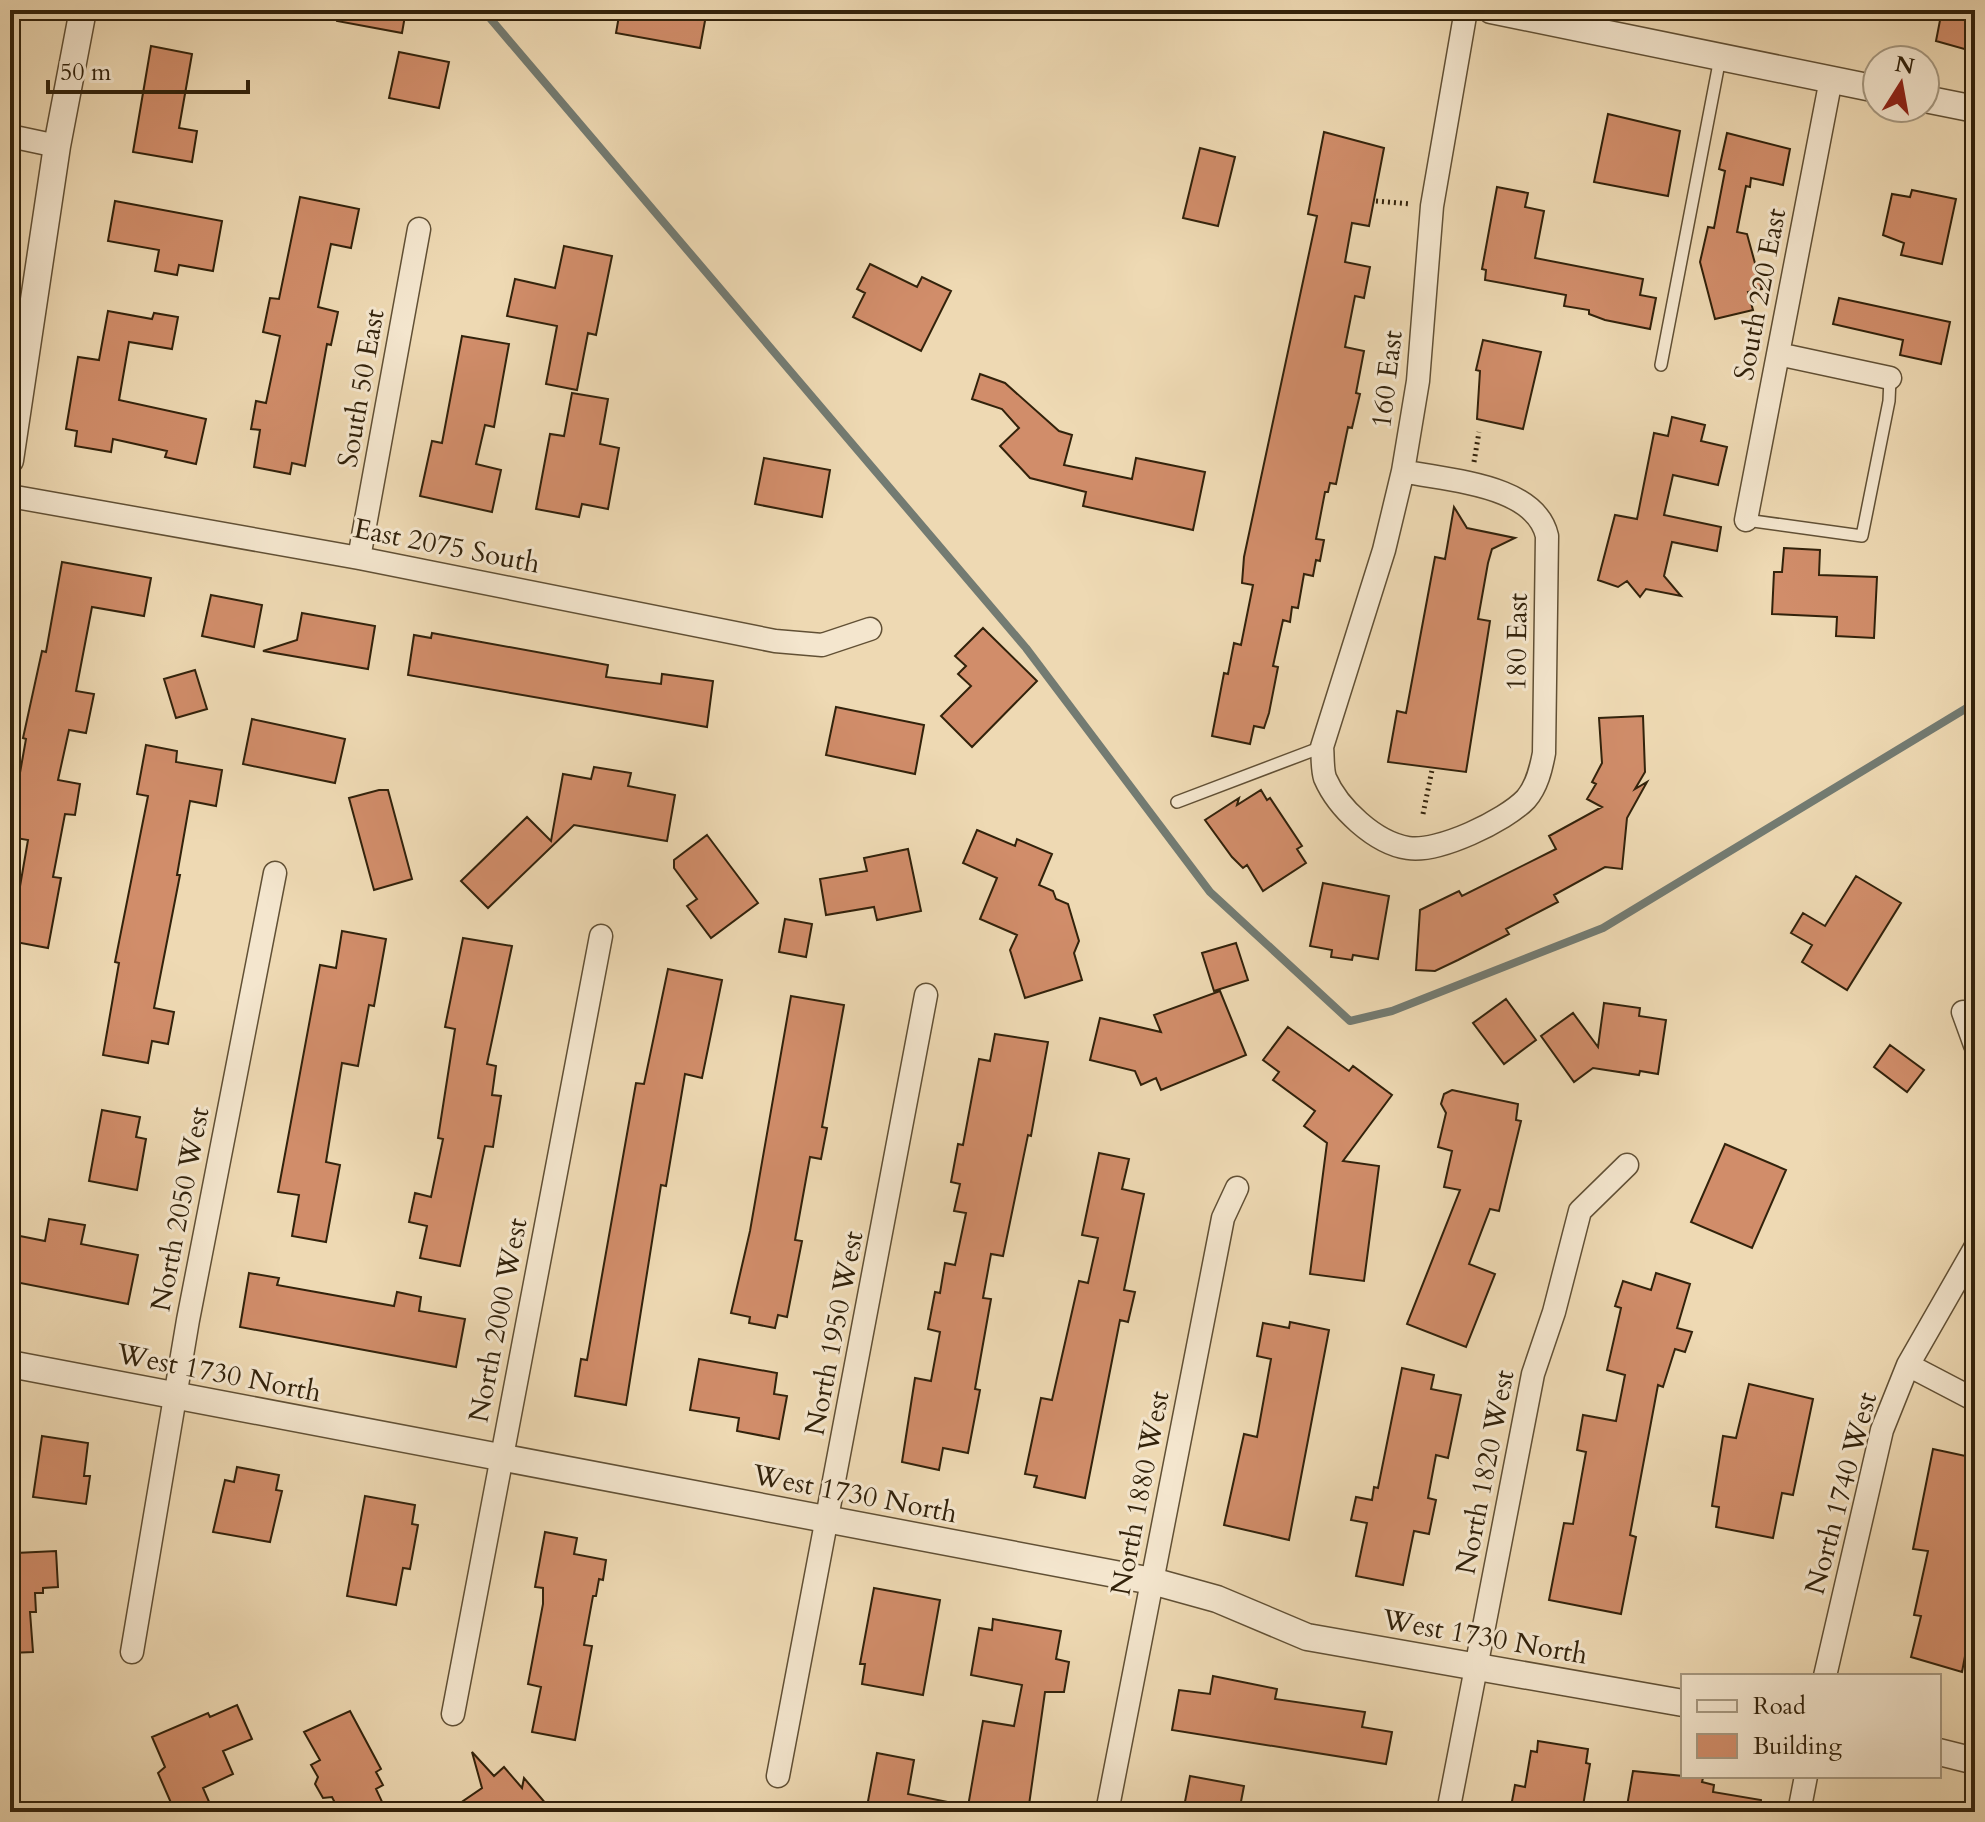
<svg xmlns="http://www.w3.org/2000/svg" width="1985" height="1822" font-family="Cardo,serif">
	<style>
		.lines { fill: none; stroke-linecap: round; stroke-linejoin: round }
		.stream { stroke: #737b72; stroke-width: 8 }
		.building { fill: #d18d6a; stroke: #32220b; stroke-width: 2 }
		.service-casing { stroke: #615035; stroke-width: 14 }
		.minor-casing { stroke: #615035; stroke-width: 25 }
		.tertiary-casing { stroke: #615035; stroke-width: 29 }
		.path { stroke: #32220b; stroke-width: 5; stroke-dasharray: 2 4; stroke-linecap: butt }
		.service { stroke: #f4e6ce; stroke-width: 11 }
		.minor { stroke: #f4e6ce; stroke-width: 22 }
		.tertiary { stroke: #f4e6ce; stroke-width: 26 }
		.labels { text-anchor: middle; stroke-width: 6; stroke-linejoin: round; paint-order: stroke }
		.street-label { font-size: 28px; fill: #32220b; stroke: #f4e6ce }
	</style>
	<rect width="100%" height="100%" fill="#eed9b3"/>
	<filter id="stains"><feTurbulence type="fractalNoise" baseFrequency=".0025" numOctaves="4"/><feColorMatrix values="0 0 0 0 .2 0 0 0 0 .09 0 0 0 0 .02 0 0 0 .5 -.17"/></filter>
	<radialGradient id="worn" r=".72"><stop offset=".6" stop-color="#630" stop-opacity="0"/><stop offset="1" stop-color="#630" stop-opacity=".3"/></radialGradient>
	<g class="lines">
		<path class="stream" d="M 483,10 L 1026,648 L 1210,892 L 1350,1021 L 1392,1011 L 1603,928 L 1975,703"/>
	</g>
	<path class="building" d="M 338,10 L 406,10 L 402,33 L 337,21 Z
		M 620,10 L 707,10 L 700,48 L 616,33 Z
		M 1942,10 L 1975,10 L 1975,52 L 1936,41 Z
		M 151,46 L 192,54 L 179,128 L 197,131 L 192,162 L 133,152 Z
		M 399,52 L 449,62 L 439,108 L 389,98 Z
		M 1608,114 L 1680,131 L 1668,196 L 1594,182 Z
		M 1324,132 L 1384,148 L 1369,226 L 1352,223 L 1345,262 L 1370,267 L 1364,298 L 1355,296 L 1345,347 L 1364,351 L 1356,393 L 1360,394 L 1352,428 L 1348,427 L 1336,484 L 1330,483 L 1328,492 L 1325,492 L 1316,539 L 1324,540 L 1320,561 L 1316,560 L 1313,576 L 1304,574 L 1298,608 L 1292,607 L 1290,622 L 1283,620 L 1273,666 L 1278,667 L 1269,713 L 1264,728 L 1254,726 L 1250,744 L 1212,736 L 1224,673 L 1228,674 L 1234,643 L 1241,645 L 1253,585 L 1242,583 L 1244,557 L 1317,216 L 1308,214 Z
		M 1727,133 L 1790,149 L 1783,185 L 1751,178 L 1750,187 L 1746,186 L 1737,232 L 1747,234 L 1762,289 L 1748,292 L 1753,310 L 1715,319 L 1700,262 L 1708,227 L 1714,228 L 1725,171 L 1719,169 Z
		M 1200,148 L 1235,157 L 1218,226 L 1183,218 Z
		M 1497,187 L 1528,193 L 1525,207 L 1544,211 L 1535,258 L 1643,279 L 1640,295 L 1656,298 L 1650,329 L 1605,320 L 1589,314 L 1589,310 L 1564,306 L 1566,295 L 1485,280 L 1486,270 L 1482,269 Z
		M 1912,190 L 1956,199 L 1942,264 L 1901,255 L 1904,243 L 1883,235 L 1892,194 L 1910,197 Z
		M 300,197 L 359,209 L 351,248 L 331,244 L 318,307 L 338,312 L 331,345 L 327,344 L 305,466 L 292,463 L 290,474 L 254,467 L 260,430 L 251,429 L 256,401 L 266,403 L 280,336 L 263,332 L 270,298 L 279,299 Z
		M 115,201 L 222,221 L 213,271 L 179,265 L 177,275 L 155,271 L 159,250 L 108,241 Z
		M 564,246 L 612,256 L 596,335 L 588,333 L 577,390 L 546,384 L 557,326 L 507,316 L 515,279 L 555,288 Z
		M 870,264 L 917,287 L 922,277 L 951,291 L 921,351 L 853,317 L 865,293 L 857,289 Z
		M 1839,298 L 1950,322 L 1941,364 L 1900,355 L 1903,340 L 1833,324 Z
		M 108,311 L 152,319 L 154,313 L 178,317 L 172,349 L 129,342 L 119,400 L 206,419 L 196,464 L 165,457 L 167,451 L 113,439 L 111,452 L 75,446 L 77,431 L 66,429 L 78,357 L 99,360 Z
		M 462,336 L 509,344 L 494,427 L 485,425 L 476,464 L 501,470 L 492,512 L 420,496 L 432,441 L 442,443 Z
		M 1483,340 L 1541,352 L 1523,429 L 1477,419 L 1480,371 L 1476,370 Z
		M 980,374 L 1005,383 L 1059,431 L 1072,435 L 1064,465 L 1132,479 L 1136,458 L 1205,472 L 1193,530 L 1083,506 L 1086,492 L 1030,478 L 1000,446 L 1019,428 L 1002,409 L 972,399 Z
		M 572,393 L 608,399 L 600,444 L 619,448 L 608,509 L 582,504 L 579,517 L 536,509 L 550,434 L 564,436 Z
		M 1672,417 L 1705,425 L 1701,441 L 1727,447 L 1718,485 L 1673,475 L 1664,515 L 1721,527 L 1717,551 L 1672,542 L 1664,576 L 1681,596 L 1646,589 L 1640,597 L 1627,581 L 1618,587 L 1598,580 L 1615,515 L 1637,519 L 1654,433 L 1668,436 Z
		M 764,458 L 830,470 L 822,517 L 755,504 Z
		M 1454,507 L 1467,528 L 1515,538 L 1492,549 L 1488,563 L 1478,619 L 1490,621 L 1466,772 L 1388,762 L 1397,711 L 1406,713 L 1435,557 L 1445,559 Z
		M 1784,548 L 1820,550 L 1819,575 L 1877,577 L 1874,638 L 1836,636 L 1837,617 L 1772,614 L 1774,572 L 1782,572 Z
		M 62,562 L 151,578 L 144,616 L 92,607 L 76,691 L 94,694 L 86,733 L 69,730 L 58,780 L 80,784 L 75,815 L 65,814 L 53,877 L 61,878 L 48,948 L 10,941 L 10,897 L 18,898 L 28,840 L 10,837 L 10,829 L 26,739 L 23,738 L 42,651 L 46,652 Z
		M 211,595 L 262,605 L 254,647 L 202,636 Z
		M 302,613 L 375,626 L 368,669 L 263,651 L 297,640 Z
		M 983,628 L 1037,681 L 972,747 L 941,716 L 971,686 L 958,674 L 966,666 L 955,656 Z
		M 432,633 L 608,665 L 606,677 L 661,684 L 662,674 L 713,681 L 707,727 L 408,675 L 414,635 L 431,638 Z
		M 195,670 L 207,709 L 176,718 L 164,679 Z
		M 836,707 L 924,725 L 915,774 L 826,755 Z
		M 1643,716 L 1645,772 L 1635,789 L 1647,782 L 1627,818 L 1622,869 L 1605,867 L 1554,895 L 1558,902 L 1506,929 L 1509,934 L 1458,960 L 1435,971 L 1416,970 L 1420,910 L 1459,891 L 1462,896 L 1556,849 L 1549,836 L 1602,807 L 1587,799 L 1596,784 L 1592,782 L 1602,763 L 1599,718 Z
		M 252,719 L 345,739 L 335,783 L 243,764 Z
		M 146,745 L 177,751 L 176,762 L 222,770 L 216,806 L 190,801 L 177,875 L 180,875 L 154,1008 L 174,1012 L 168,1044 L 152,1041 L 148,1063 L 103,1055 L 119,963 L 115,962 L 148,796 L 137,794 Z
		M 594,767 L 631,773 L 628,786 L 675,795 L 667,841 L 574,825 L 488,908 L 461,881 L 527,817 L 551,841 L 563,774 L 591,779 Z
		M 379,790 L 388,790 L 412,879 L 374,890 L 349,798 Z
		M 1261,790 L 1267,800 L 1270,798 L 1302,846 L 1297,849 L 1306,863 L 1263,891 L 1247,865 L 1243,868 L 1232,857 L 1205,820 L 1239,798 L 1237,805 Z
		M 977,830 L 1015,846 L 1017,839 L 1052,854 L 1039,885 L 1053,891 L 1056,899 L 1068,904 L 1079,941 L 1074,953 L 1082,980 L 1025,998 L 1010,950 L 1017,935 L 980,919 L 997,878 L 963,863 Z
		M 707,835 L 758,903 L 711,938 L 687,906 L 697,899 L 674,868 L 674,860 Z
		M 908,849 L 921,911 L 877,920 L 874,907 L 826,915 L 820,879 L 867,871 L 864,858 Z
		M 1856,876 L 1901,903 L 1847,990 L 1802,962 L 1812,945 L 1791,933 L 1803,913 L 1825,926 Z
		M 1323,883 L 1389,896 L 1378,959 L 1353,955 L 1352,960 L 1331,957 L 1332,950 L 1310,946 Z
		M 785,919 L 812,924 L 806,957 L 779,952 Z
		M 342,931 L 386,939 L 374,1006 L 369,1005 L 358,1066 L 342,1063 L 326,1162 L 340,1165 L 326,1242 L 292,1236 L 299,1195 L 278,1192 L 320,965 L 336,968 Z
		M 463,938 L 512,946 L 487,1064 L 496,1066 L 492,1095 L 501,1096 L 493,1147 L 485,1146 L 460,1266 L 420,1258 L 427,1226 L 409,1222 L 415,1193 L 431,1197 L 443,1139 L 438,1138 L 455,1029 L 445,1027 Z
		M 1236,943 L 1248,980 L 1214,991 L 1202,953 Z
		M 668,969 L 722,980 L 702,1078 L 685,1074 L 666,1186 L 661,1185 L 626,1405 L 575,1396 L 581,1359 L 587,1360 L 636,1083 L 644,1084 Z
		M 1220,991 L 1246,1055 L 1161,1090 L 1156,1078 L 1141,1085 L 1135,1071 L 1090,1060 L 1100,1018 L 1161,1032 L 1154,1015 Z
		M 791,996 L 844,1005 L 822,1127 L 827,1128 L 821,1159 L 810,1157 L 795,1240 L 802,1241 L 787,1317 L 778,1315 L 775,1328 L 749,1323 L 750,1317 L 731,1313 L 750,1231 Z
		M 1506,999 L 1536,1040 L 1504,1064 L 1473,1023 Z
		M 1604,1003 L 1640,1008 L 1639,1016 L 1666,1020 L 1658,1074 L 1640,1071 L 1639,1075 L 1593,1068 L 1574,1082 L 1541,1036 L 1573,1013 L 1598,1047 Z
		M 1288,1027 L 1349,1071 L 1353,1066 L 1392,1095 L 1343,1161 L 1379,1166 L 1364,1281 L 1310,1274 L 1327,1143 L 1304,1126 L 1315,1111 L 1273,1080 L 1279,1072 L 1263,1060 Z
		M 995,1034 L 1048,1042 L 1031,1136 L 1028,1135 L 1003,1256 L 991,1254 L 983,1298 L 991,1299 L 975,1389 L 980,1390 L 968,1453 L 943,1448 L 939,1470 L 902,1462 L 915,1378 L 931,1381 L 940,1332 L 928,1329 L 935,1292 L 940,1293 L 945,1263 L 955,1265 L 966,1213 L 954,1211 L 960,1184 L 951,1182 L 958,1144 L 963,1145 L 979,1059 L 990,1061 Z
		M 1890,1045 L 1924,1070 L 1907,1092 L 1874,1067 Z
		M 1452,1090 L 1518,1104 L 1516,1120 L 1521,1121 L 1499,1211 L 1490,1209 L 1469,1264 L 1495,1274 L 1466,1347 L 1407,1324 L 1460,1190 L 1444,1187 L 1452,1151 L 1438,1147 L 1446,1113 L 1441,1104 L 1444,1094 Z
		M 102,1110 L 140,1117 L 136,1137 L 146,1139 L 137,1190 L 89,1181 Z
		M 1725,1144 L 1786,1170 L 1752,1248 L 1691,1222 Z
		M 1099,1153 L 1129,1159 L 1122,1189 L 1144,1194 L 1124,1290 L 1135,1292 L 1128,1322 L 1120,1320 L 1085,1498 L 1034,1487 L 1037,1476 L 1025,1474 L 1041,1398 L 1052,1400 L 1079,1281 L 1088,1283 L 1098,1238 L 1082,1235 Z
		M 49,1219 L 85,1225 L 81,1244 L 138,1255 L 128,1304 L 10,1281 L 10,1234 L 45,1241 Z
		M 249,1273 L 279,1278 L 277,1285 L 394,1306 L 397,1292 L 421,1297 L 419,1311 L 465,1319 L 456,1367 L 240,1327 Z
		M 1656,1273 L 1690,1284 L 1677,1328 L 1692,1332 L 1685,1352 L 1675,1349 L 1663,1387 L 1658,1385 L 1630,1535 L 1636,1537 L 1621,1614 L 1549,1600 L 1564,1523 L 1573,1524 L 1586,1452 L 1577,1450 L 1583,1415 L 1616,1421 L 1625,1375 L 1607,1370 L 1621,1308 L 1615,1306 L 1623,1281 L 1651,1290 Z
		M 1290,1322 L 1329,1330 L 1289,1540 L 1224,1525 L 1244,1434 L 1257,1437 L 1271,1359 L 1257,1356 L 1263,1323 L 1289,1328 Z
		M 699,1359 L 777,1373 L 774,1394 L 787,1396 L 779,1439 L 737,1431 L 739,1418 L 690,1410 Z
		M 1402,1368 L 1434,1375 L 1431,1389 L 1461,1395 L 1448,1458 L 1436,1455 L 1428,1498 L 1436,1500 L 1429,1534 L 1414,1531 L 1403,1585 L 1356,1576 L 1367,1523 L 1351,1520 L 1356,1497 L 1372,1500 L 1374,1487 L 1378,1488 Z
		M 1749,1384 L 1813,1399 L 1793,1495 L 1782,1493 L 1773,1538 L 1716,1527 L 1719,1507 L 1712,1506 L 1723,1436 L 1736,1438 Z
		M 42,1436 L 88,1443 L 84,1476 L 90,1476 L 86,1504 L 33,1497 Z
		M 1933,1449 L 1975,1458 L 1975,1608 L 1970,1630 L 1975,1631 L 1975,1636 L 1971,1652 L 1966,1651 L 1962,1672 L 1911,1657 L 1921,1616 L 1914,1615 L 1928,1551 L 1913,1549 Z
		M 237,1467 L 279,1475 L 276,1490 L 282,1491 L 270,1542 L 213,1532 L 225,1480 L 234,1482 Z
		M 365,1496 L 415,1505 L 412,1524 L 418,1525 L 410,1569 L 403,1568 L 396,1605 L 347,1596 Z
		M 545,1532 L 577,1538 L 574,1554 L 606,1560 L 603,1580 L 599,1579 L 596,1596 L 593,1596 L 584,1645 L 592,1646 L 575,1740 L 532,1732 L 541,1687 L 528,1684 L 543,1604 L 543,1588 L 535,1587 Z
		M 56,1551 L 58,1587 L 43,1588 L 43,1593 L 35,1593 L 36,1612 L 30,1612 L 33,1652 L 10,1653 L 10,1557 L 17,1557 L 16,1553 Z
		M 874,1588 L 940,1600 L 923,1695 L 862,1684 L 865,1664 L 860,1664 Z
		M 993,1619 L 1061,1631 L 1056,1659 L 1069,1662 L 1064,1692 L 1045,1692 L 1028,1812 L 967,1812 L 983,1721 L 1014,1726 L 1022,1685 L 971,1675 L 979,1628 L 992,1630 Z
		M 1213,1676 L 1277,1689 L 1275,1699 L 1365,1712 L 1362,1727 L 1392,1732 L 1386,1764 L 1172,1730 L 1179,1690 L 1210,1694 Z
		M 237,1705 L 252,1739 L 223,1751 L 233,1774 L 203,1788 L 210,1804 L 191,1812 L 175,1812 L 158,1773 L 165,1767 L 152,1737 L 208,1713 L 210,1717 Z
		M 350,1711 L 381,1769 L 376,1772 L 383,1785 L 376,1789 L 384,1806 L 373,1812 L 352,1812 L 348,1804 L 338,1809 L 332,1797 L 323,1798 L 315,1784 L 318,1777 L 311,1765 L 320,1760 L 304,1732 Z
		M 1538,1741 L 1588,1749 L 1586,1763 L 1590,1764 L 1582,1812 L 1510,1812 L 1515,1785 L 1525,1787 L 1531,1751 L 1537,1752 Z
		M 472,1752 L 494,1776 L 504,1767 L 522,1788 L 524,1778 L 553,1812 L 447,1812 L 482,1788 Z
		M 877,1753 L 914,1760 L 908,1794 L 948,1802 L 947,1812 L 866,1812 Z
		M 1633,1771 L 1703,1778 L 1702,1782 L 1714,1785 L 1713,1792 L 1761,1800 L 1760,1812 L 1626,1812 Z
		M 1190,1776 L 1244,1786 L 1239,1812 L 1183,1812 Z"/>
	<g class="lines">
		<g class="service-casing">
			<path id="service" d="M 1661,365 L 1720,58
				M 1746,520 L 1862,536 L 1889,401 L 1890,378
				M 1177,802 L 1322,747"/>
		</g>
		<g class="minor-casing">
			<path id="minor" d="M 10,136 L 57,146
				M 1778,354 L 1890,378
				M 1403,471 C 1448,481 1535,484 1547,536 L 1544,753 C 1541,769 1537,786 1526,799 C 1505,821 1438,853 1408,848 C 1375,843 1338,808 1325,778 C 1322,769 1323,756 1322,747 L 1384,550 L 1403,471 L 1418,381 L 1432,206 L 1466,10
				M 10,496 L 359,558 L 775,641 L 822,645 L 870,629
				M 1746,520 L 1831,79
				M 359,558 L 419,229
				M 1963,1012 L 1975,1045
				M 1908,1365 L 1975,1400
				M 132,1652 L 188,1320 L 275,873
				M 1825,1676 L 1882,1430 L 1908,1365 L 1975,1248
				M 453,1714 L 601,936
				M 778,1776 L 926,995
				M 1107,1812 L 1223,1218 L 1237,1188
				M 1448,1812 L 1533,1374 L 1554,1312 L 1580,1211 L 1627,1165
				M 1799,1812 L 1806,1776"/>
		</g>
		<g class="tertiary-casing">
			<path id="tertiary" d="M 1491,10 L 1877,89
				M 1925,99 L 1975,109
				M 10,460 L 57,146 L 83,10
				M 10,1364 L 1152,1581 L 1217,1599 L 1307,1637 L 1683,1703
				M 1939,1752 L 1975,1761"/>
		</g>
		<path class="path" d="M 1376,201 L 1411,204
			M 1474,462 L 1479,432
			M 1423,814 L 1432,770"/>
		<use href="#service" class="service"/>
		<use href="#minor" class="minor"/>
		<use href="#tertiary" class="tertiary"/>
	</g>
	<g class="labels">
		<g class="street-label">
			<text transform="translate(1759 294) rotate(-79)" y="10">South 220 East</text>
			<text transform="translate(1386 379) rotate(-83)" y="10">160 East</text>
			<text transform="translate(360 388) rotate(-80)" y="10">South 50 East</text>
			<text transform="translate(447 545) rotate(11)" y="10">East 2075 South</text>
			<text transform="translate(1516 642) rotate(-89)" y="10">180 East</text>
			<text transform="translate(179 1209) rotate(-79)" y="10">North 2050 West</text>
			<text transform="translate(497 1320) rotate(-79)" y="10">North 2000 West</text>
			<text transform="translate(833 1333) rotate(-79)" y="10">North 1950 West</text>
			<text transform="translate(219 1372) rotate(11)" y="10">West 1730 North</text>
			<text transform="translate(1484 1472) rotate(-79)" y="10">North 1820 West</text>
			<text transform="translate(855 1493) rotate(11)" y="10">West 1730 North</text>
			<text transform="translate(1139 1493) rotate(-79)" y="10">North 1880 West</text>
			<text transform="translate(1840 1493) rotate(-75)" y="10">North 1740 West</text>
			<text transform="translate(1485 1636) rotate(10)" y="10">West 1730 North</text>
		</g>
	</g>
	<rect width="1985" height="1822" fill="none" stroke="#eed9b3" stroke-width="40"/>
	<rect x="12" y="12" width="1961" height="1798" fill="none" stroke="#32220b" stroke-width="4"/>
	<rect x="20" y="20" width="1945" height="1782" fill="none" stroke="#32220b" stroke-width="2"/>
	<rect x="1681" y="1674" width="260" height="104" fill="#f4e6ce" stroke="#a69880" stroke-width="2"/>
	<rect x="1697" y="1700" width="40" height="12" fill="#f4e6ce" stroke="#a69880" stroke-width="2"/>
	<text x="1753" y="1714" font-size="24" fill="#32220b">Road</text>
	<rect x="1697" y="1734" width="40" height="24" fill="#d18d6a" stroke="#a69880" stroke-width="2"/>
	<text x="1753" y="1754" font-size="24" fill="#32220b">Building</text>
	<g transform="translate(1901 84) rotate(11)"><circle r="38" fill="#f4e6ce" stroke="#a69880" stroke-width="2"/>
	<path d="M0-6L14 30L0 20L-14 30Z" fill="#8f2418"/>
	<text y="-12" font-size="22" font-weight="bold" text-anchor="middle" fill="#32220b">N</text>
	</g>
	<path d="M48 80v12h200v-12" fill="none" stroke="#32220b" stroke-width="4"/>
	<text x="60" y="80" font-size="24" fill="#32220b" stroke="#f4e6ce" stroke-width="6" paint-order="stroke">50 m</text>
	<rect width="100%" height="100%" filter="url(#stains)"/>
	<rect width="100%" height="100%" fill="url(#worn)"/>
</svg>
